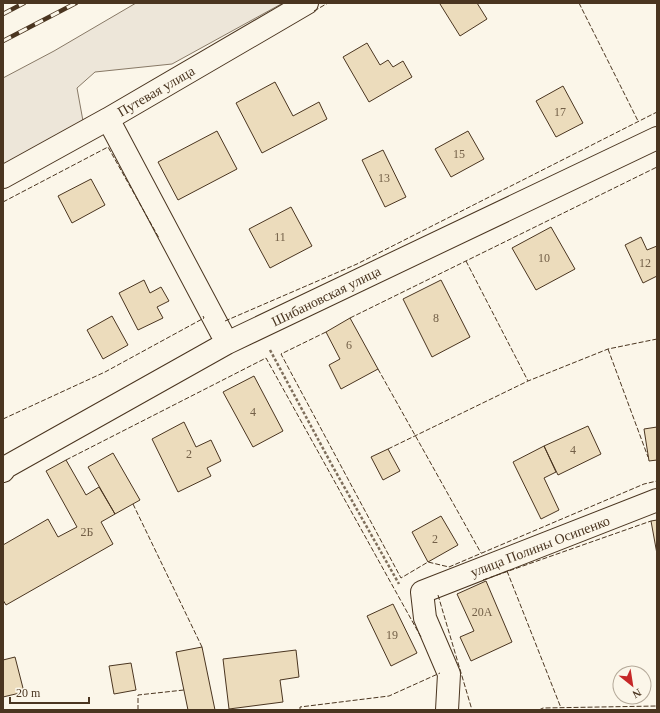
<svg xmlns="http://www.w3.org/2000/svg" width="660" height="713" font-family="'Times New Roman',serif">
	<style>
		.green { fill: #ede6d9; stroke: #887966 }
		.building { fill: #ecdcbc; stroke: #4a3520 }
		.lines { fill: none; stroke-linecap: round; stroke-linejoin: round }
		.minor-casing { stroke: #4a3520; stroke-width: 24 }
		.path { stroke: #7f6f5c; stroke-width: 2.5; stroke-dasharray: 3 2; stroke-linecap: butt }
		.minor { stroke: #fbf6e9; stroke-width: 22 }
		.rail-casing { stroke: #4a3520; stroke-width: 4.5 }
		.rail { stroke: #fbf6e9; stroke-width: 3; stroke-dasharray: 9; stroke-linecap: butt }
		.fence { stroke: #4a3520; stroke-width: 1; stroke-dasharray: 5 2; stroke-linecap: butt }
		.labels { text-anchor: middle; stroke-width: 3; stroke-linejoin: round; paint-order: stroke }
		.number-label { font-size: 12px; fill: #725f47 }
		.street-label { font-size: 14px; fill: #4a3520; stroke: #fbf6e9 }
	</style>
	<rect width="100%" height="100%" fill="#fbf6e9"/>
	<path class="green" d="M 136,3 L 283,3 L 172,64 L 95,72 L 77,88 L 83,121 L 3,166 L 3,78 L 54,51 Z"/>
	<path class="building" d="M 442,3 L 477,3 L 487,19 L 460,36 L 440,4 Z
		M 367,43 L 380,65 L 388,60 L 393,67 L 403,61 L 412,77 L 369,102 L 343,57 Z
		M 275,82 L 293,116 L 319,102 L 327,119 L 262,153 L 236,103 Z
		M 563,86 L 583,123 L 556,137 L 536,101 Z
		M 217,131 L 237,169 L 178,200 L 158,162 Z
		M 468,131 L 484,159 L 451,177 L 435,149 Z
		M 383,150 L 406,197 L 385,207 L 362,160 Z
		M 91,179 L 105,205 L 72,223 L 58,196 Z
		M 291,207 L 312,246 L 270,268 L 249,229 Z
		M 551,227 L 575,269 L 536,290 L 512,248 Z
		M 641,237 L 647,250 L 657,246 L 657,276 L 643,283 L 625,245 Z
		M 144,280 L 150,293 L 161,287 L 169,301 L 157,307 L 163,318 L 138,330 L 119,293 Z
		M 441,280 L 470,337 L 432,357 L 403,299 Z
		M 112,316 L 128,345 L 103,359 L 87,330 Z
		M 350,318 L 378,369 L 341,389 L 329,365 L 340,359 L 326,332 Z
		M 254,376 L 283,431 L 253,447 L 223,392 Z
		M 184,422 L 196,447 L 211,440 L 221,461 L 207,468 L 211,476 L 178,492 L 152,439 Z
		M 588,426 L 601,454 L 558,475 L 544,446 Z
		M 657,427 L 657,460 L 649,461 L 644,429 Z
		M 544,446 L 556,472 L 544,478 L 559,510 L 541,519 L 513,462 Z
		M 388,449 L 400,471 L 383,480 L 371,457 Z
		M 113,453 L 140,500 L 115,514 L 88,467 Z
		M 66,460 L 86,495 L 99,487 L 115,514 L 101,522 L 113,544 L 6,605 L 3,600 L 3,545 L 48,519 L 58,537 L 77,527 L 46,471 Z
		M 441,516 L 458,545 L 428,562 L 412,532 Z
		M 657,520 L 657,554 L 651,521 Z
		M 486,581 L 512,642 L 471,661 L 460,637 L 474,631 L 457,594 Z
		M 393,604 L 417,653 L 391,666 L 367,616 Z
		M 202,647 L 215,710 L 188,710 L 176,652 Z
		M 296,650 L 299,677 L 280,680 L 283,702 L 229,709 L 223,659 Z
		M 15,657 L 24,692 L 3,697 L 3,660 Z
		M 131,663 L 136,690 L 114,694 L 109,666 Z"/>
	<g class="lines">
		<g class="minor-casing">
			<path id="minor" d="M 108,119 L 227,343
				M 3,177 L 108,119 L 307,3
				M 3,471 L 6,467 L 227,343 L 657,138
				M 447,710 L 449,674 L 425,618 L 422,592 L 657,500"/>
		</g>
		<path class="path" d="M 270,350 L 333,467 L 399,584"/>
		<use href="#minor" class="minor"/>
		<g class="rail-casing">
			<path id="rail" d="M 3,14 L 24,3
				M 3,41 L 76,3"/>
		</g>
		<use href="#rail" class="rail"/>
		<path class="fence" d="M 579,3 L 638,121
			M 314,11 L 328,3
			M 3,202 L 108,147 L 159,238
			M 466,261 L 528,381
			M 350,318 L 657,167
			M 225,321 L 357,264 L 657,112
			M 326,332 L 281,354 L 401,578 L 428,562 L 449,567 L 644,484 L 657,481
			M 608,349 L 648,457
			M 378,369 L 481,553
			M 3,419 L 105,372 L 204,318 L 203,316
			M 388,449 L 528,381 L 608,349 L 657,339
			M 66,460 L 266,358 L 421,637
			M 133,504 L 202,647
			M 507,571 L 561,708
			M 483,580 L 651,521
			M 438,595 L 472,710
			M 138,710 L 138,695 L 184,690
			M 300,710 L 300,707 L 389,696 L 440,673
			M 539,710 L 543,708 L 657,706"/>
	</g>
	<g class="labels">
		<g class="number-label">
			<text x="560" y="116">17</text>
			<text x="459" y="158">15</text>
			<text x="384" y="182">13</text>
			<text x="280" y="241">11</text>
			<text x="544" y="262">10</text>
			<text x="645" y="267">12</text>
			<text x="436" y="322">8</text>
			<text x="349" y="349">6</text>
			<text x="253" y="416">4</text>
			<text x="573" y="454">4</text>
			<text x="189" y="458">2</text>
			<text x="87" y="536">2Б</text>
			<text x="435" y="543">2</text>
			<text x="482" y="616">20А</text>
			<text x="392" y="639">19</text>
		</g>
		<g class="street-label">
			<text transform="translate(156 91) rotate(-30)" y="5">Путевая улица</text>
			<text transform="translate(326 296) rotate(-26)" y="5">Шибановская улица</text>
			<text transform="translate(540 546) rotate(-21)" y="5">улица Полины Осипенко</text>
		</g>
	</g>
	<rect width="660" height="713" fill="none" stroke="#4a3520" stroke-width="8"/>
	<g transform="translate(632 685) rotate(150)"><circle r="19" fill="#fbf6e9" stroke="#b4a999"/>
	<path d="M0-3L7 15L0 10L-7 15Z" fill="#c62828"/>
	<text y="-6" font-size="11" font-weight="bold" text-anchor="middle" fill="#4a3520">N</text>
	</g>
	<path d="M10 697v6h79v-6" fill="none" stroke="#4a3520" stroke-width="2"/>
	<text x="16" y="697" font-size="12" fill="#4a3520" stroke="#fbf6e9" stroke-width="3" paint-order="stroke">20 m</text>
</svg>
